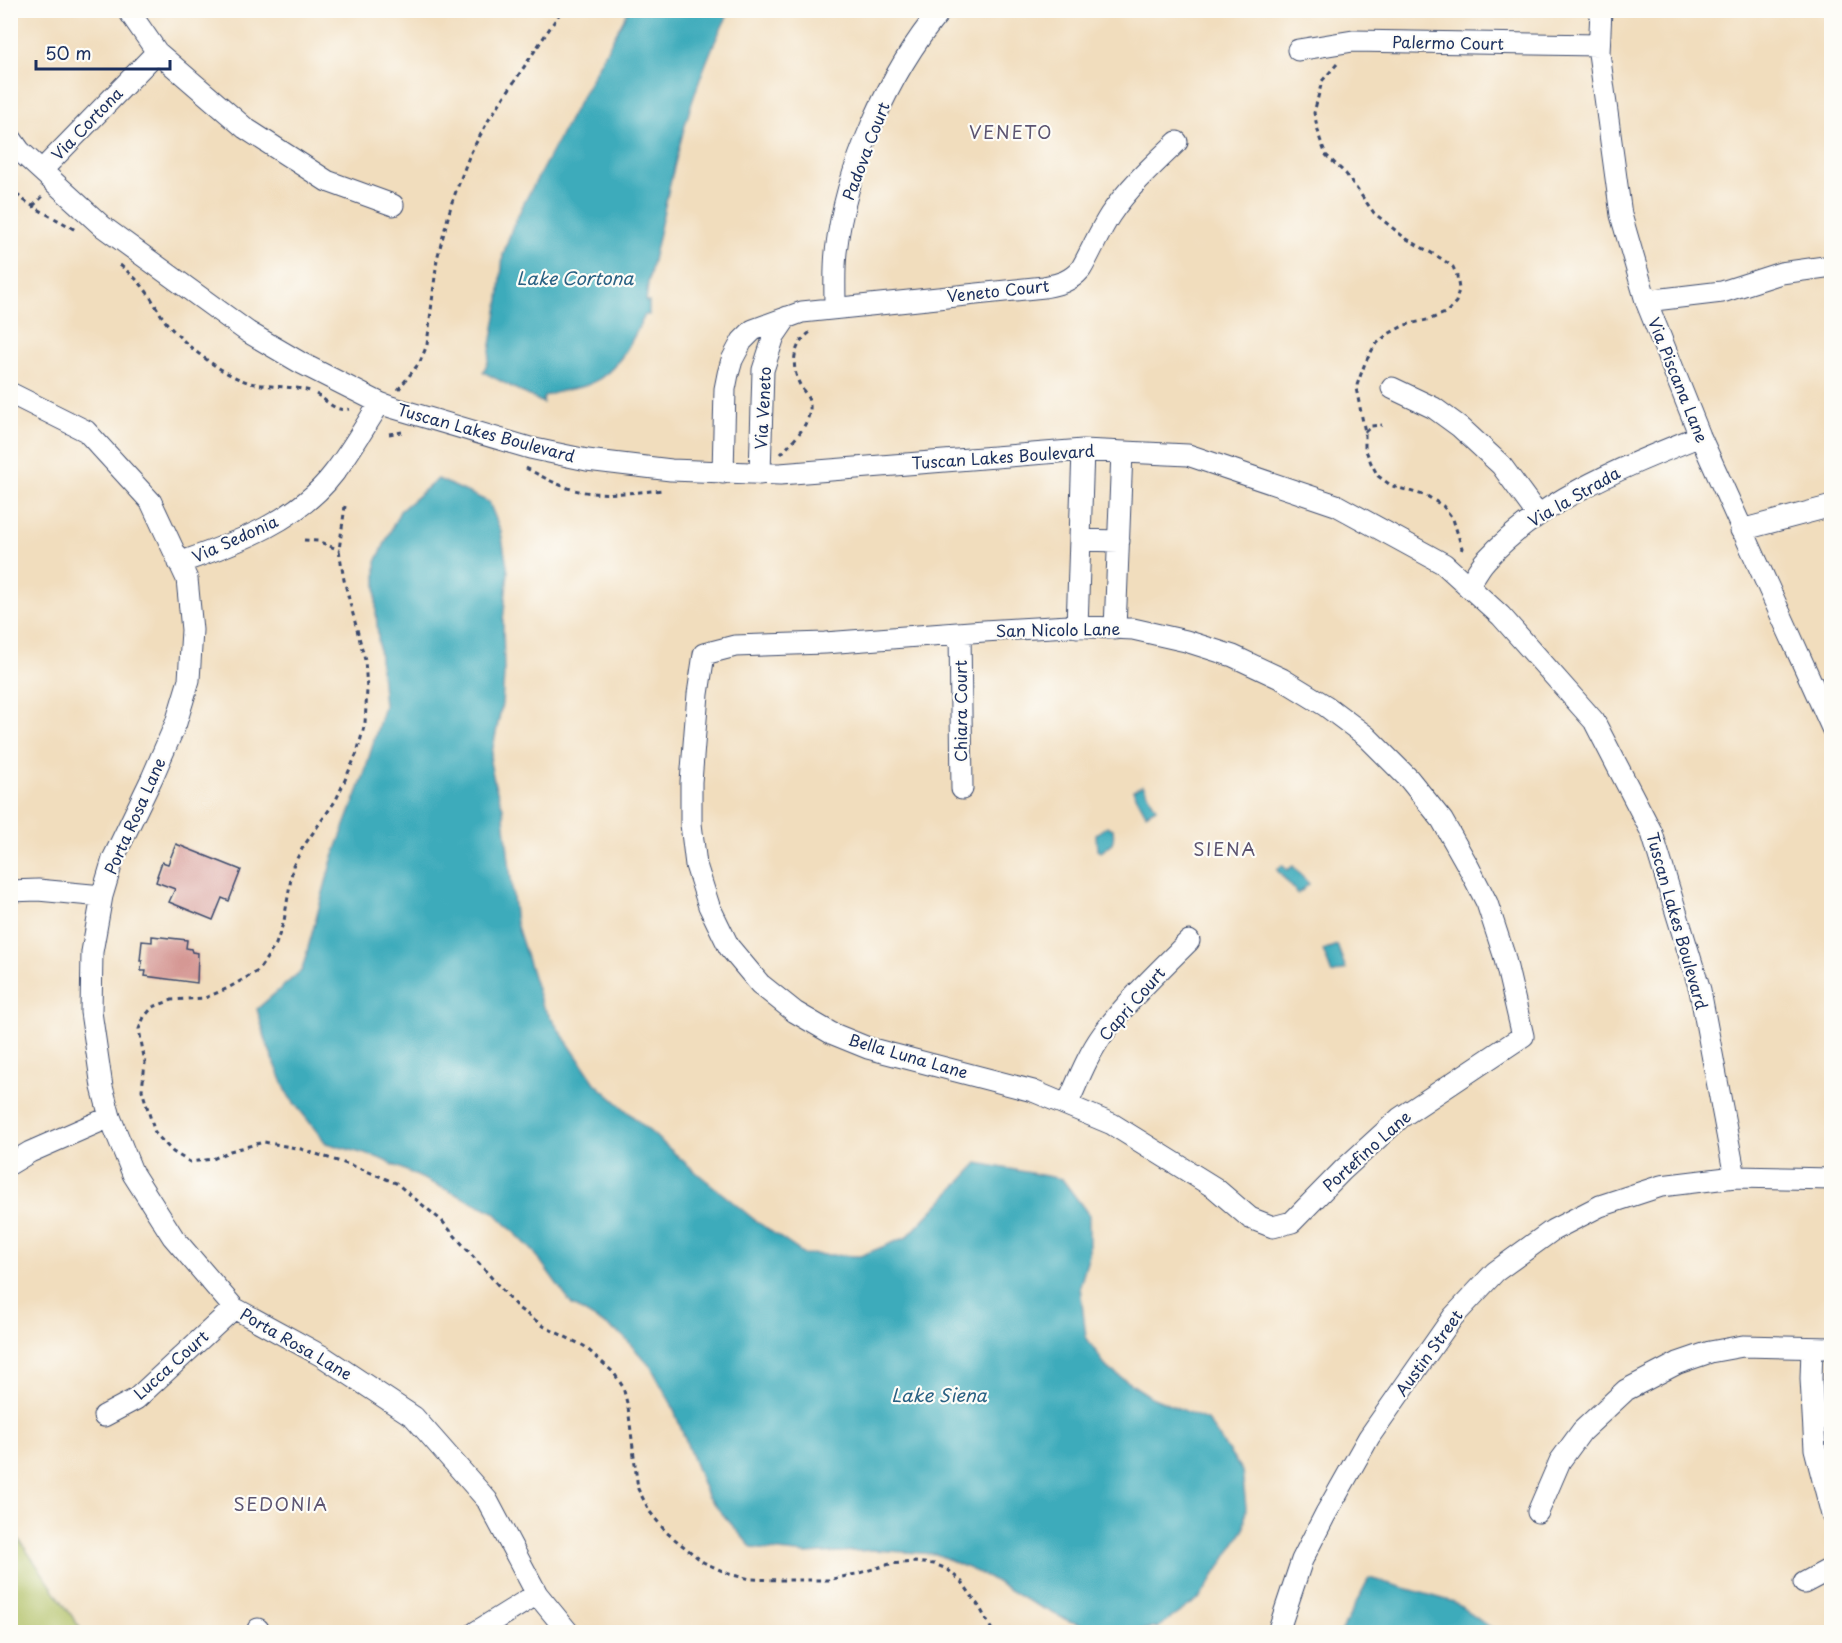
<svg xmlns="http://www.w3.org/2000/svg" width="1842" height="1643" font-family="'Playpen Sans',sans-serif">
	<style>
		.green { fill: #adbe61; stroke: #647660; stroke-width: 1.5 }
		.water { fill: #3dabbb; stroke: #2c6d8c; stroke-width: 1.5 }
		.building { fill: #d59894 }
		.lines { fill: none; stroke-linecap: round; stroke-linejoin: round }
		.minor-casing { stroke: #3b496c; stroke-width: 23 }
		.path { stroke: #3b496c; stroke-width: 3; stroke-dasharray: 4.5 4.5; stroke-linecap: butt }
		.minor { stroke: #fff; stroke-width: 21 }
		.labels { text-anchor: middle; stroke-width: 4.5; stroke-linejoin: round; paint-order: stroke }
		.street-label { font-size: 16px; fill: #1b2f5e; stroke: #fdfcf7 }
		.neighbourhood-label { font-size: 18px; letter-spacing: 1.5px; fill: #5c5471; stroke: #fdfcf7 }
		.water-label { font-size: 18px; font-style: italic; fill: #296183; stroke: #fdfcf7 }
	</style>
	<rect width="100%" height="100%" fill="#fdfcf7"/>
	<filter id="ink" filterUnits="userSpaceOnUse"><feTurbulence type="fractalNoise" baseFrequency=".0167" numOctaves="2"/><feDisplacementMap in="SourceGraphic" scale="12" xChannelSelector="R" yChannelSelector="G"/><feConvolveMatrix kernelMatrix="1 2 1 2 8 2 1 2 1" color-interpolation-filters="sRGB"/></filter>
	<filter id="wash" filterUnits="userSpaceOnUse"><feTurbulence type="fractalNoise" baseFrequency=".008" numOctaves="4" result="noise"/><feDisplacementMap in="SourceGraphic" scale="24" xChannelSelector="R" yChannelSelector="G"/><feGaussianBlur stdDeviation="1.35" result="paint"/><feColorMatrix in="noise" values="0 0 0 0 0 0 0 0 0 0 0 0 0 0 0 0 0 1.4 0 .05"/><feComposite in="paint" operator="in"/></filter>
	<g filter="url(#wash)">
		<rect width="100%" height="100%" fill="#f1ddbd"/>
		<path class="green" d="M 10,1528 L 11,1528 L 83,1632 L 11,1632 Z"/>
		<path class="water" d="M 628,11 L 730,11 C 685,95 669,190 648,283 L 646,302 L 649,302 L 649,315 L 645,315 C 632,341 618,372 590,384 C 575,390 559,389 544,397 L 543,403 L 483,372 L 488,362 L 499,300 L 503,255 L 512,228 L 525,201 Z
			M 438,479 L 489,502 L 501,532 L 508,572 L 503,621 L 504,674 L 502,704 L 490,762 L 495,785 L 503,808 L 516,923 L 542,1005 L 595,1083 L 697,1173 L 756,1221 L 804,1254 L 860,1256 L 907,1237 L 978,1163 L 1062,1179 L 1089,1215 L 1089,1255 L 1080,1286 L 1086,1337 L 1107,1368 L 1151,1397 L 1207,1420 L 1242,1471 L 1246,1507 L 1244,1529 L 1200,1598 L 1157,1628 L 1123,1632 L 1106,1632 L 1069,1621 L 1026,1600 L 988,1577 L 936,1554 L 874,1550 L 806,1554 L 752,1548 L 707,1496 L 672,1405 L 651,1367 L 622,1335 L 572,1305 L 534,1252 L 494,1212 L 379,1158 L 326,1143 L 288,1095 L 267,1044 L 257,1009 L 302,970 L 332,860 L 363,778 L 384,706 L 376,613 L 376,562 L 400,511 Z
			M 1143,785 L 1156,808 L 1146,814 L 1133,790 Z
			M 1107,826 L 1113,829 C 1115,843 1112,844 1101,852 L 1097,850 L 1096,834 Z
			M 1282,865 L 1287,870 L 1293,866 L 1309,884 L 1298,894 L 1277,870 Z
			M 1337,945 L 1346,969 L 1332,974 L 1323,950 Z
			M 1369,1578 L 1454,1602 L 1496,1632 L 1341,1632 Z"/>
		<g id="blocks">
			<path class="building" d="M 176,844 L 241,870 L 229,901 L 222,898 L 213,920 L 169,902 L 175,889 L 156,882 L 158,876 L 157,876 L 162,862 L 168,864 Z
				M 152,936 L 187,940 L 186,948 L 191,949 L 192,952 L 198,953 L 197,983 L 145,976 L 146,971 L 141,971 L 142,961 L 140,961 L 142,941 L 152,942 Z"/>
		</g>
	</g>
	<g filter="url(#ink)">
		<use href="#blocks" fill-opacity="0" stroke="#3b496c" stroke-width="1.5"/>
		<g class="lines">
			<g class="minor-casing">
				<path id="minor" d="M 128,10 L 157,52 L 245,128 L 327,181 L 393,205
					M 1601,10 L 1599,53 L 1621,215 L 1646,301 L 1700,436 L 1832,728
					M 1298,50 L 1353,41 L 1599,45
					M 10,137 L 20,151 L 102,226 L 248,332 L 301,363 L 380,403 L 391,407 L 530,448 L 587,460 L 671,470 L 780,474 L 1083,450 L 1188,455 L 1336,505 L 1444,564 L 1501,616 L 1594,721 L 1652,833 L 1700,990 L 1735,1177
					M 42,170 L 157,52
					M 1646,301 L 1722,292 L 1781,273 L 1832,266
					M 835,307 C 835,289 834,270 836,252 C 845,171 888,73 941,10
					M 1392,388 L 1434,408 L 1460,427 L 1501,465 L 1537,514
					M 10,393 L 86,431 L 151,502 L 187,579 L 192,630 L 189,680 L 176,723 L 152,778 L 113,859 L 102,896 L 92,952 L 91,1012 L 102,1087 L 110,1117 L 133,1174 L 173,1237 L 234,1308 L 322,1356 L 414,1417 L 487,1500 L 537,1594 L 568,1632
					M 723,473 L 725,389 L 728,374 L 732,360 L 742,341 L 753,330 L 802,312 L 1044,287 C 1059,284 1070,282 1081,269 C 1091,252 1099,232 1110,215 C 1129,187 1153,165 1177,142
					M 760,474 L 763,370 L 774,336 L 787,317
					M 1741,530 L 1832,506
					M 1080,540 L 1119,541
					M 179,563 C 235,543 297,522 334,473 C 351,451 365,426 380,403
					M 1468,587 C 1474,578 1479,567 1486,560 C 1543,498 1624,467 1700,436
					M 1069,626 L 1133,629 L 1186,641 L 1233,656 L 1282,679 L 1326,706 L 1366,736 L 1409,779 L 1442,820 L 1468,866 L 1487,903 L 1504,955 L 1523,1036 L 1400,1118 L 1343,1170 L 1292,1222 L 1273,1227 L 1250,1218 L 1215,1188 L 1112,1124 L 1033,1091 L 868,1048 L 831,1033 L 795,1012 L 760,984 L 729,947 L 709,906 L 696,865 L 691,824 L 691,782 L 698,694 L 704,654 L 735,646 L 825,643 L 984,631 Z
					M 1077,627 L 1083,450
					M 1115,629 L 1122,452
					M 960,633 L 962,789
					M 10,891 L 38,890 L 102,896
					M 1067,1105 C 1078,1081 1087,1056 1103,1034 C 1127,1001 1160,970 1189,941
					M 10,1164 L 30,1152 L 110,1117
					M 1812,1348 L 1811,1379 L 1815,1449 L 1832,1515
					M 104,1416 L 136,1399 L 234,1308
					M 1538,1512 L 1560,1461 L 1582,1431 L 1626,1390 L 1678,1363 L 1710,1352 L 1743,1346 L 1832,1348
					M 1804,1583 L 1832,1568
					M 258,1629 L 260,1632
					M 476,1632 L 537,1594
					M 1278,1632 L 1302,1560 L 1325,1515 L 1369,1437 L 1453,1317 L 1495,1272 L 1553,1230 L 1600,1206 L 1661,1186 L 1735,1177 L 1832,1179"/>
			</g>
			<path class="path" d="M 1337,64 L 1322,81 L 1314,113 L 1320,139 L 1326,155 L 1346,174 L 1374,213 L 1405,238 L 1442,259 L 1453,267 L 1457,276 L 1459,289 L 1456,302 L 1447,312 L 1431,319 L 1405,325 L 1388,334 L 1375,345 L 1365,363 L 1356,388 L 1365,432 L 1365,448 L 1371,463 L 1378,476 L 1392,486 L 1427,496 L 1443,506 L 1453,519 L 1462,548 L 1460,553
				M 10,188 C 29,208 55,217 77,231
				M 33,206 L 42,197
				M 120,265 C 128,272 137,279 143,287 C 153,299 159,314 169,326 C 188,347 220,373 247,382 C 267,388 290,385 310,391
				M 398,390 L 420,362 L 427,345 L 437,259 L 452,202 L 470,154 L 488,121 L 562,10
				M 316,394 C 328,401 334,412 349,409
				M 1365,432 L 1371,426 L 1382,425
				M 389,434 L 402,432
				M 781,454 C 793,441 807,428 810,410 C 811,399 805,394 800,385 C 790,365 793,343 812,331
				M 526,468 C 543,477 560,487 579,491 C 602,496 640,492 664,490
				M 345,506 L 339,550 L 344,580 L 365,660 L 367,690 L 365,723 L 357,753 L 336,800 L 303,847 L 293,866 L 284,921 L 276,944 L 258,971 L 228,988 L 205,998 L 172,1000 L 153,1007 L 144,1017 L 139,1029 L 145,1063 L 142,1090 L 155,1133 L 173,1152 L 190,1162 L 213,1159 L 230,1151 L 264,1142 L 301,1149 L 359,1168 L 396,1183 L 442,1221 L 518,1308 L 545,1327 L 584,1346 L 614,1373 L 623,1387 L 628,1407 L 638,1489 L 650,1512 L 666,1532 L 703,1562 L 729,1574 L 750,1579 L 779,1580 L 828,1580 L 856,1574 L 890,1564 L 914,1562 L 934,1564 L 947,1569 L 962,1582 L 980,1608 L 993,1632
				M 304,540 L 318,541 L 339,550"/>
			<use href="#minor" class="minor"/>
		</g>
	</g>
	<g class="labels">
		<g class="street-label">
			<text transform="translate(1448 43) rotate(1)" y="6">Palermo Court</text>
			<text transform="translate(87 124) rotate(-46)" y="6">Via Cortona</text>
			<text transform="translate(866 151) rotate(-69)" y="6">Padova Court</text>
			<text transform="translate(998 291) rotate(-6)" y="6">Veneto Court</text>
			<text transform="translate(1678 380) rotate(68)" y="6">Via Piscana Lane</text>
			<text transform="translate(763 408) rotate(-87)" y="6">Via Veneto</text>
			<text transform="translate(486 433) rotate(15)" y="6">Tuscan Lakes Boulevard</text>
			<text transform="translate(1003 457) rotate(-4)" y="6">Tuscan Lakes Boulevard</text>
			<text transform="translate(1574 497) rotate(-30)" y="6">Via la Strada</text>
			<text transform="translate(235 539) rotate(-24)" y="6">Via Sedonia</text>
			<text transform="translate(1058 630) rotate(-1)" y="6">San Nicolo Lane</text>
			<text transform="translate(961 711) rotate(-90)" y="6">Chiara Court</text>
			<text transform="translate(135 816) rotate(-66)" y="6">Porta Rosa Lane</text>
			<text transform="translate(1677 921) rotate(74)" y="6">Tuscan Lakes Boulevard</text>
			<text transform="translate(1132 1004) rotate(-49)" y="6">Capri Court</text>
			<text transform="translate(908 1056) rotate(16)" y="6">Bella Luna Lane</text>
			<text transform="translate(1367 1151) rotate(-42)" y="6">Portefino Lane</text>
			<text transform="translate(296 1344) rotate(30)" y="6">Porta Rosa Lane</text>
			<text transform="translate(1429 1353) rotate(-54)" y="6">Austin Street</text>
			<text transform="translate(171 1365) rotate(-42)" y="6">Lucca Court</text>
		</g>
		<g class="neighbourhood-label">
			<text x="1011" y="139">VENETO</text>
			<text x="1225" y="856">SIENA</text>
			<text x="281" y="1511">SEDONIA</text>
		</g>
		<g class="water-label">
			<text x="575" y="285">Lake Cortona</text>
			<text x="939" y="1402">Lake Siena</text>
		</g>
	</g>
	<rect width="1842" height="1643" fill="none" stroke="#fdfcf7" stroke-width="36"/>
	<path d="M36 60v9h134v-9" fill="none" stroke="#1b2f5e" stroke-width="3"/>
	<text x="45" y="60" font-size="18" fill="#1b2f5e" stroke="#fdfcf7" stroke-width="4.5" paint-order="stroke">50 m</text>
</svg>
